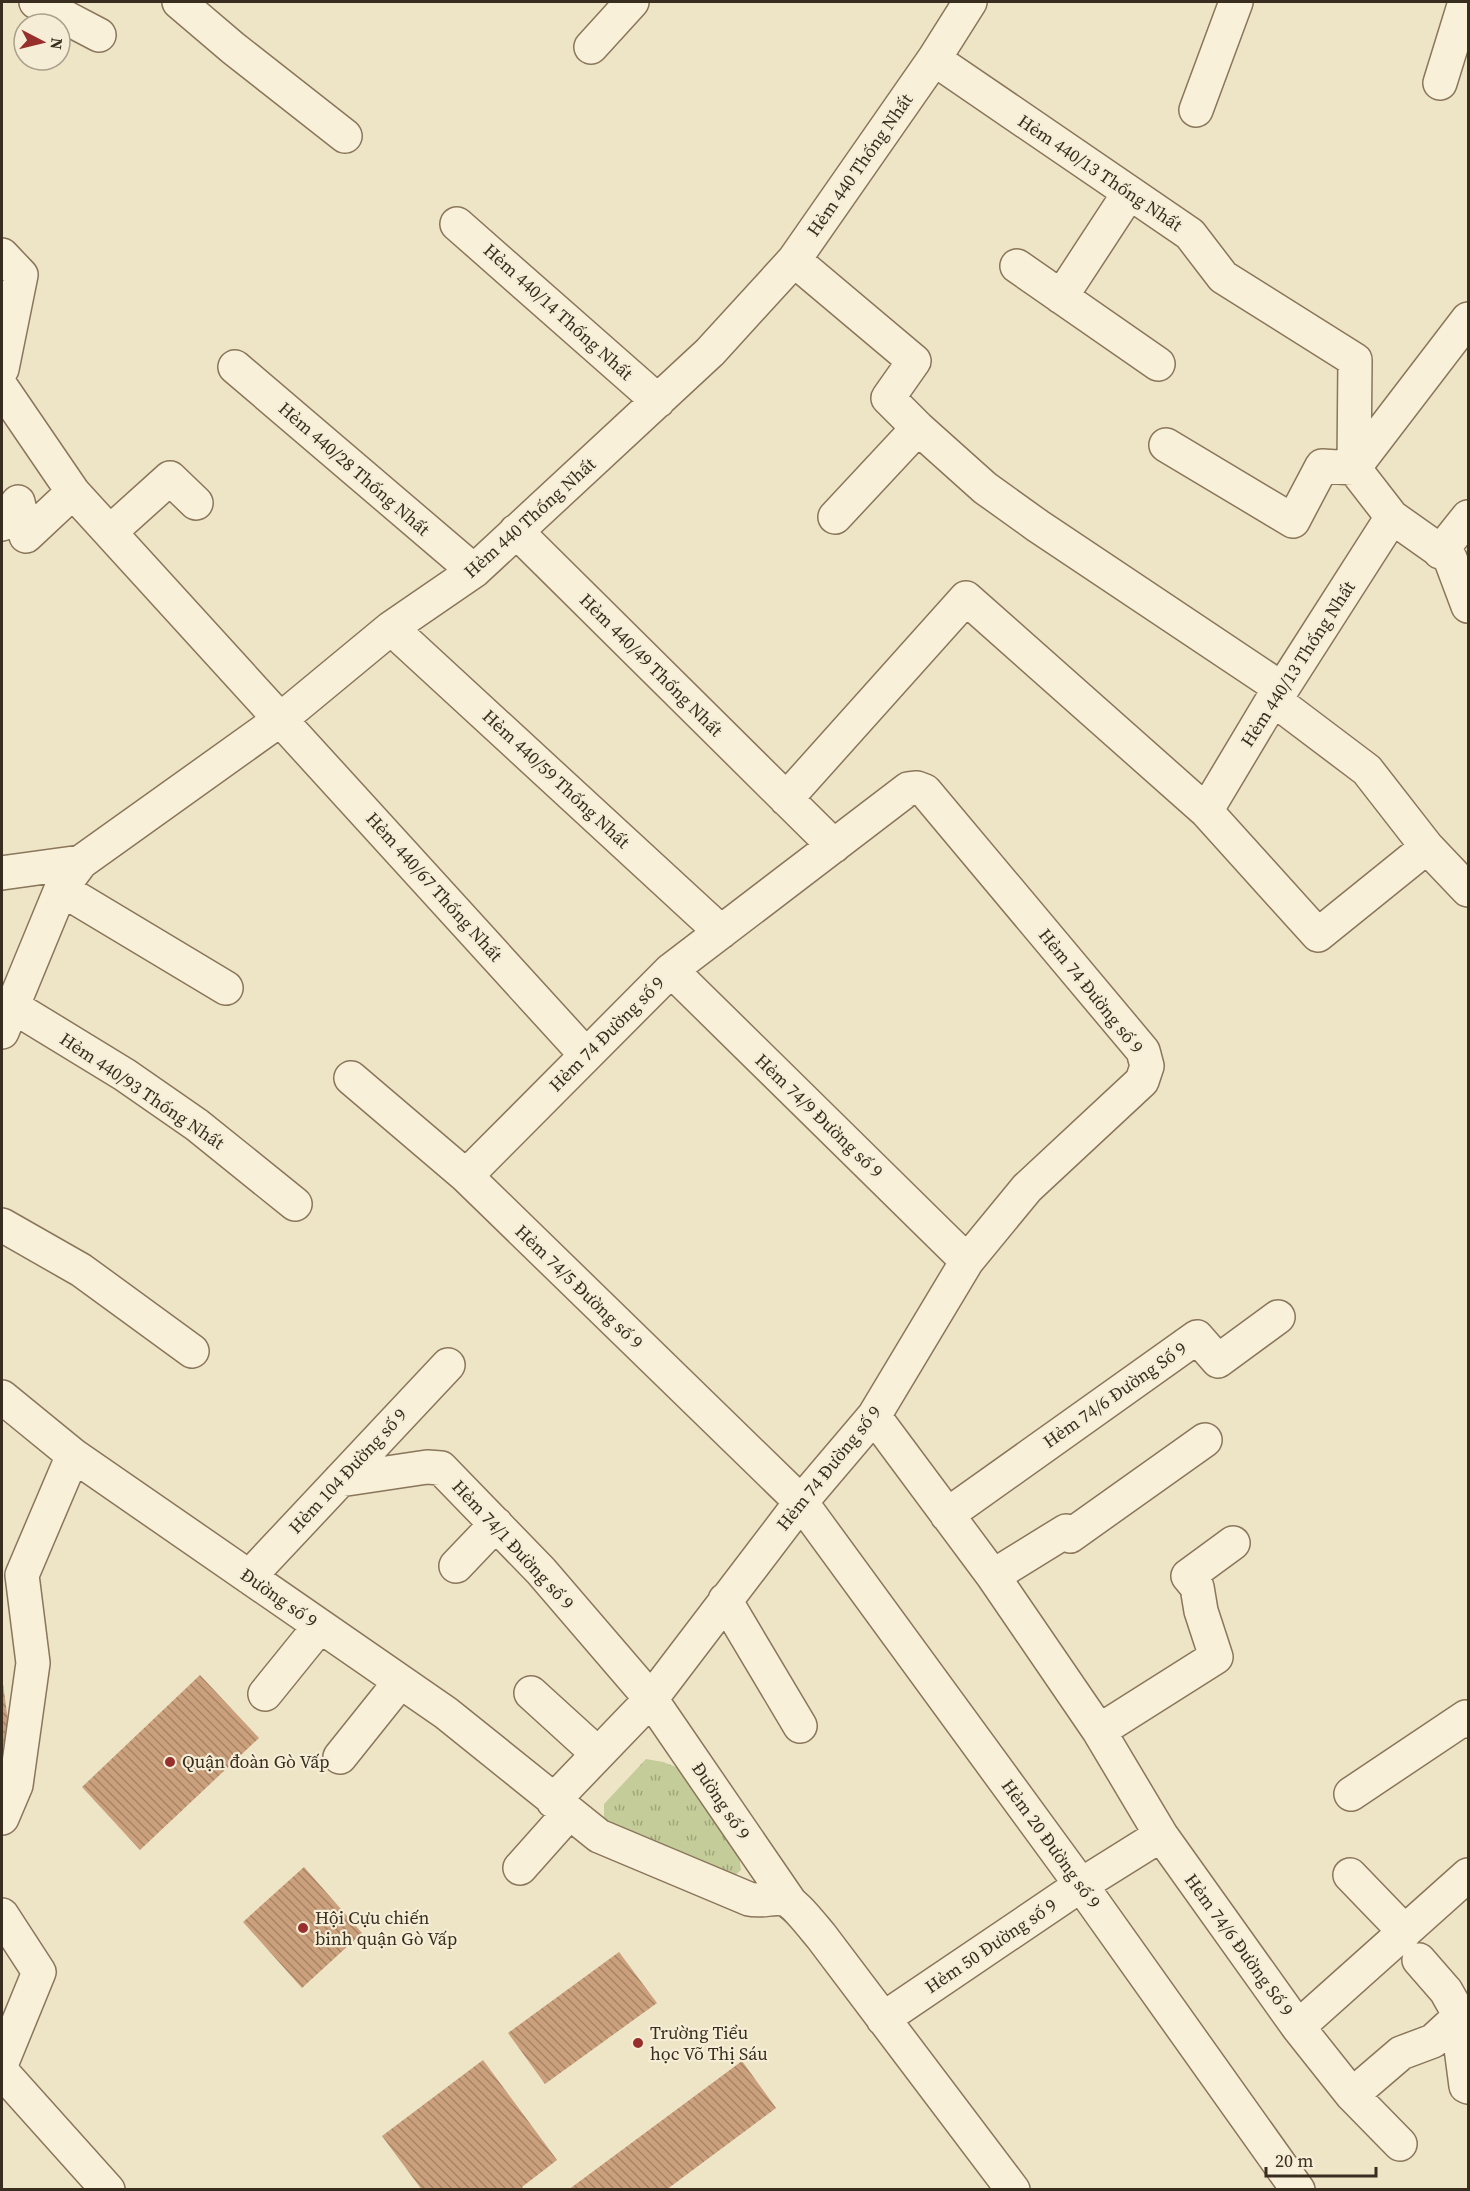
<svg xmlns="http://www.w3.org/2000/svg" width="1470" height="2191" font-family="'Source Serif 4',serif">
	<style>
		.park { fill: url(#park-tufts) }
		.building { fill: url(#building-back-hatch) }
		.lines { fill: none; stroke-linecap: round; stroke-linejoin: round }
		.minor-casing { stroke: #89765b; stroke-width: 36 }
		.minor { stroke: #f9f0d9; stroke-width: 33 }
		.poi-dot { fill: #97302c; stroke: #f5edd5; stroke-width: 2 }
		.labels { text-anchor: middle; stroke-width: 4.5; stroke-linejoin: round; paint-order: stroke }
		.street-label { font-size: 18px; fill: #392d1f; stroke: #f5edd5 }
		.poi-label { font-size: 18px; fill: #392d1f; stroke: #f5edd5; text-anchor: start }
	</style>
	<defs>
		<pattern id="park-tufts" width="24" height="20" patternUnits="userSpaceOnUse" patternTransform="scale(1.5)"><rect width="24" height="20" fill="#c4cc99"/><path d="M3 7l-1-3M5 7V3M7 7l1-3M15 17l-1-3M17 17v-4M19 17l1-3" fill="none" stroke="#a0a67c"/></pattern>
		<pattern id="building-back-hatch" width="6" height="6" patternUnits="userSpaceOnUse" patternTransform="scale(1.5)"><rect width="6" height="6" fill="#cba07c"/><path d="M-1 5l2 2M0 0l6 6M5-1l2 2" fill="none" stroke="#a68365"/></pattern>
	</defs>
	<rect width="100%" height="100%" fill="#eee4c6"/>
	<path class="park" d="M 646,1759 L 663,1762 L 676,1767 L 739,1855 L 741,1870 L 734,1876 L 604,1821 L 604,1804 Z"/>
	<path class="building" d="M 200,1675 L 259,1738 L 140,1850 L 82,1787 Z
		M 2,1676 L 12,1752 L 2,1753 Z
		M 304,1867 L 362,1933 L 302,1988 L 243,1922 Z
		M 619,1952 L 657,2003 L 545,2084 L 508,2033 Z
		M 483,2060 L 557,2160 L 522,2187 L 524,2190 L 422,2190 L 382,2136 Z
		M 742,2061 L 776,2108 L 666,2190 L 568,2190 Z"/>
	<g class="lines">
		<g class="minor-casing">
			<path id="minor" d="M 36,2 L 99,35
				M 179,2 L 233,48 L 345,136
				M 591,47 L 632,2
				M 934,59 L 1190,234 L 1223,277 L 1355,360 L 1354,468 L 1392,517 L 1450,558 L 1468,606
				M 1440,83 L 1465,2
				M 1196,110 L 1236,2
				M 457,224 L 658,401
				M 2,255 L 21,275 L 2,369
				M 794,260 L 914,361 L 888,398 L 918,428 L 835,517
				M 1017,266 L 1158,364
				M 1061,297 L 1129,193
				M 235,367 L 474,571
				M 2,388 L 73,492 L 586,1055
				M 918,428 L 985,488 L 1038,526 L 1282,689
				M 1166,445 L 1293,521 L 1322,466 L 1354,468 L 1468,319
				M 2,524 L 18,502 L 26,536 L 73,492
				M 516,531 L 834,846
				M 110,532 L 170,478 L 196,503
				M 1440,552 L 1468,517
				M 391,628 L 721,932
				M 1273,699 L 1367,770 L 1427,847 L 1468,890
				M 786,799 L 966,598 L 1206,811 L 1318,935 L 1427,847
				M 1206,811 L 1273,699 L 1282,689 L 1392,517
				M 2,873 L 81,862
				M 61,889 L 226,988
				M 671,970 L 967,1261
				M 12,1006 L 125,1075 L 197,1125 L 295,1204
				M 2,1032 L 61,889 L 81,862 L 281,719 L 391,628 L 474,571 L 710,352 L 794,260 L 934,59 L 970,2
				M 351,1078 L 466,1176 L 801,1502 L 1081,1885 L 1298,2190
				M 2,1225 L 81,1270 L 192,1351
				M 2,1397 L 73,1455 L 446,1713 L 599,1836 L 749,1899 C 761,1902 772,1897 783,1899 C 794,1901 813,1927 821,1936 L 1013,2190
				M 874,1416 L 993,1576 L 1099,1731 L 1161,1835 L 1298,2027 L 1352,2095 L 1400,2144
				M 340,1480 L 427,1467 L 441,1468 L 541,1571 L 651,1699 L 801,1502 L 874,1416 L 967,1261 L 1027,1188 L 1142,1081 L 1147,1066 L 1143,1051 L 925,791 L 917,788 L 908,789 L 671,970 L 466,1176
				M 947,1515 L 1197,1337 L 1218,1361 L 1278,1317
				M 456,1566 L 496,1524
				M 993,1576 L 1066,1531 L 1070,1536 L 1205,1440
				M 249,1577 L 448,1365
				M 725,1600 L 800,1726
				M 531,1693 L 598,1754
				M 265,1694 L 320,1626
				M 1099,1731 L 1216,1657 L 1201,1611 L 1197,1587 L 1188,1576 L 1233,1543
				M 340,1757 L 400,1682
				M 1351,1794 L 1466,1717 L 1468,1721
				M 553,1801 L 651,1699 L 790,1902
				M 2,1818 L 16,1785 L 33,1663 L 22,1575 L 73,1455
				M 520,1868 L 569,1813
				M 1350,1875 L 1405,1932
				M 2,1915 L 39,1972 L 3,2060 L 2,2067 L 4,2074 L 108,2190
				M 1419,1960 L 1446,1991 L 1460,2016 L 1461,2048 L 1466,2086 L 1468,2087
				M 883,2019 L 1081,1885 L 1161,1835
				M 1298,2027 L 1468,1875
				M 1352,2095 L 1401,2053 L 1433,2041 L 1460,2016 L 1468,2021"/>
		</g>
		<use href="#minor" class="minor"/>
	</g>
	<g class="poi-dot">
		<circle cx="170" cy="1762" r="6"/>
		<circle cx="303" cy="1928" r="6"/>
		<circle cx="638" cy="2043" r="6"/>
	</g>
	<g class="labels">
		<g class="street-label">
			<text transform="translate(860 165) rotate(-55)" y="6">Hẻm 440 Thống Nhất</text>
			<text transform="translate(1100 173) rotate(34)" y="6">Hẻm 440/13 Thống Nhất</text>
			<text transform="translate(558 312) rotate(42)" y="6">Hẻm 440/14 Thống Nhất</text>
			<text transform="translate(354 469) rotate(41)" y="6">Hẻm 440/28 Thống Nhất</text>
			<text transform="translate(530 518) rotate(-42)" y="6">Hẻm 440 Thống Nhất</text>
			<text transform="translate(1298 664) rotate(-57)" y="6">Hẻm 440/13 Thống Nhất</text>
			<text transform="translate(651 665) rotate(45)" y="6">Hẻm 440/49 Thống Nhất</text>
			<text transform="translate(556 779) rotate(43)" y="6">Hẻm 440/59 Thống Nhất</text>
			<text transform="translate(434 887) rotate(48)" y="6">Hẻm 440/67 Thống Nhất</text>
			<text transform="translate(1091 991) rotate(51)" y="6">Hẻm 74 Đường số 9</text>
			<text transform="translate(607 1034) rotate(-45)" y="6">Hẻm 74 Đường số 9</text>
			<text transform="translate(142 1091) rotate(34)" y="6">Hẻm 440/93 Thống Nhất</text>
			<text transform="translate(819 1116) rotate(44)" y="6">Hẻm 74/9 Đường số 9</text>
			<text transform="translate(579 1287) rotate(44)" y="6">Hẻm 74/5 Đường số 9</text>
			<text transform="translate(1115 1395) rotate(-35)" y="6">Hẻm 74/6 Đường Số 9</text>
			<text transform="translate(829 1468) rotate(-51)" y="6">Hẻm 74 Đường số 9</text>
			<text transform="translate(348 1471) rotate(-47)" y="6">Hẻm 104 Đường số 9</text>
			<text transform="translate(513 1545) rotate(47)" y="6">Hẻm 74/1 Đường số 9</text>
			<text transform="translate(279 1598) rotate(35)" y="6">Đường số 9</text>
			<text transform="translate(721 1801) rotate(56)" y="6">Đường số 9</text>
			<text transform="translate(1051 1844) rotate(54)" y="6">Hẻm 20 Đường số 9</text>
			<text transform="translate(1239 1945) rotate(54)" y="6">Hẻm 74/6 Đường Số 9</text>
			<text transform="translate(991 1946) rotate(-34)" y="6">Hẻm 50 Đường số 9</text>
		</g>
		<g class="poi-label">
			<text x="182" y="1768">Quận đoàn Gò Vấp</text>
			<text x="315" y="1924">Hội Cựu chiến<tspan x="315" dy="21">binh quận Gò Vấp</tspan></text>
			<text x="650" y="2039">Trường Tiểu<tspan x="650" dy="21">học Võ Thị Sáu</tspan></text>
		</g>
	</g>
	<rect width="1470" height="2191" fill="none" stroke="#392d1f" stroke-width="6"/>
	<g transform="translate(42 42) rotate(97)"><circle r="28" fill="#f5edd5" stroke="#aaa08c" stroke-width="1.5"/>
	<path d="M0-4.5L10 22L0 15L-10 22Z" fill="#97302c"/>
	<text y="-9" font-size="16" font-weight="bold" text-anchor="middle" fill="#392d1f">N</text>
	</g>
	<path d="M1266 2167v9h110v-9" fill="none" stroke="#392d1f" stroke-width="3"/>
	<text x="1275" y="2167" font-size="18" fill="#392d1f" stroke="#f5edd5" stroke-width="4.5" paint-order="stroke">20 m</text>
</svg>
